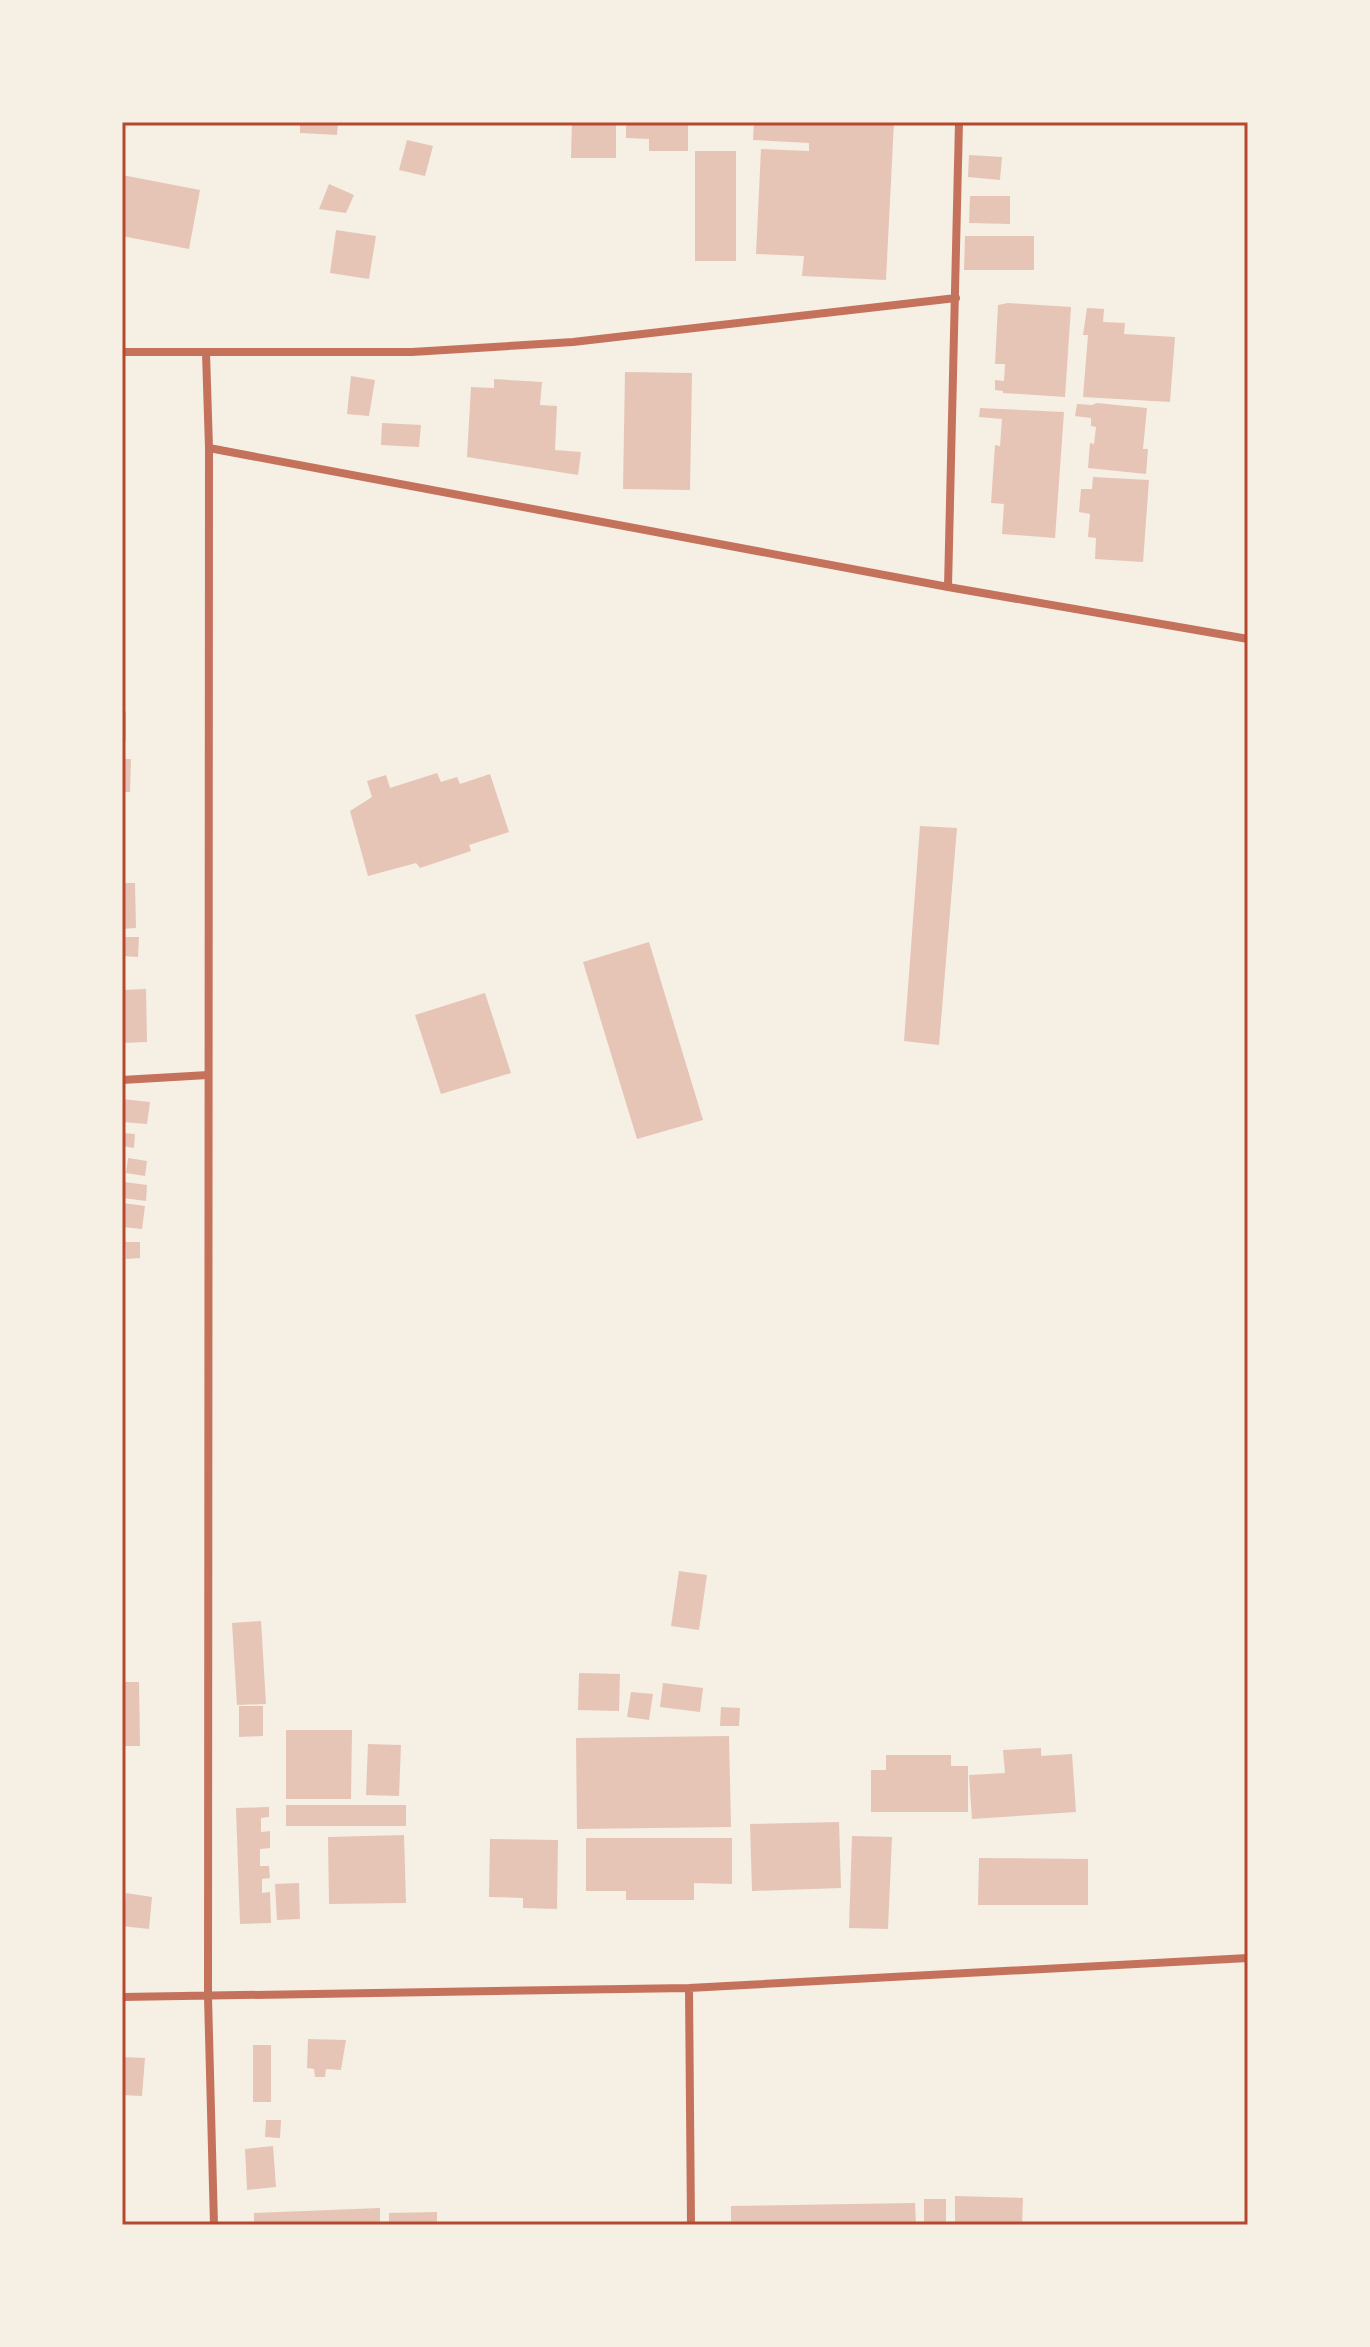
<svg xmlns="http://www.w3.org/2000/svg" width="1370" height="2347" font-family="Commissioner,sans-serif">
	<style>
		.building { fill: #e6c5b7 }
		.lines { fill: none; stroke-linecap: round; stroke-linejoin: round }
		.minor { stroke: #c5725c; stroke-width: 8 }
		.neatline { fill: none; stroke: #b5482f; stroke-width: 3 }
	</style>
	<rect width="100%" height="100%" fill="#f6efe4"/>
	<path class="building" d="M 300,122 L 338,122 L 337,135 L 300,133 Z
		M 572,122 L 616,122 L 616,158 L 571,158 Z
		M 626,122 L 688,122 L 688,151 L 649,151 L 649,139 L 626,138 Z
		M 754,122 L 894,122 L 886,280 L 802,276 L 804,256 L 756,254 L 761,149 L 809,151 L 809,143 L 753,140 Z
		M 407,140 L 433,146 L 425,176 L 399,170 Z
		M 695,151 L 736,151 L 736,261 L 695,261 Z
		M 969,155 L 1002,157 L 1000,180 L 968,177 Z
		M 122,175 L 200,190 L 189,249 L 122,236 Z
		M 329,184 L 354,195 L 346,213 L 319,209 Z
		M 970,196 L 1010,196 L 1010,224 L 969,223 Z
		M 336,230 L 376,236 L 369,279 L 330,273 Z
		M 965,236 L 1034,236 L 1034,270 L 964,270 Z
		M 1008,303 L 1071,307 L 1065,397 L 1003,393 L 1003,391 L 995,390 L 995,380 L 1004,381 L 1005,364 L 995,364 L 998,305 Z
		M 1087,308 L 1104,309 L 1103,322 L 1125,323 L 1124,334 L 1175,337 L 1170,402 L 1083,397 L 1088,335 L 1083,335 Z
		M 625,372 L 692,373 L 690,490 L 623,489 Z
		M 351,376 L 375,380 L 369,416 L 347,414 Z
		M 494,379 L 542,382 L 540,405 L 557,406 L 555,450 L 581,452 L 578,475 L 467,457 L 471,387 L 494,388 Z
		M 1097,403 L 1147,408 L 1143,449 L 1148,449 L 1146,474 L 1088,468 L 1090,443 L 1094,444 L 1096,427 L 1091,426 L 1091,418 L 1075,416 L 1077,404 L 1092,405 Z
		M 980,408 L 1064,412 L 1055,538 L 1002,534 L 1004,504 L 991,503 L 995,445 L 1000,446 L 1002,419 L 979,417 Z
		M 382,423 L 421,425 L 419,447 L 381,445 Z
		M 1093,477 L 1149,480 L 1143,562 L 1095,559 L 1096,538 L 1088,537 L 1090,514 L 1079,512 L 1081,489 L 1092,489 Z
		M 122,711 L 126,711 L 126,741 L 122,741 Z
		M 122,759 L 131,759 L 130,792 L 122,792 Z
		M 437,773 L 441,782 L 457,777 L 460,784 L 490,774 L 509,832 L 469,845 L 471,851 L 420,868 L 416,863 L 368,876 L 350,811 L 372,797 L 367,781 L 386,775 L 390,788 Z
		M 920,826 L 957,828 L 939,1045 L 904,1041 Z
		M 122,883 L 135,883 L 136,928 L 122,929 Z
		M 122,937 L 139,937 L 138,957 L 122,956 Z
		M 649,942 L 703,1120 L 637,1139 L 583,962 Z
		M 146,989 L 147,1042 L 122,1043 L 122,990 Z
		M 485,993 L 511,1073 L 441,1094 L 415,1015 Z
		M 122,1099 L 150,1102 L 147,1124 L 122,1122 Z
		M 122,1133 L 135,1134 L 134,1148 L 122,1146 Z
		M 128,1158 L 147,1161 L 145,1176 L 126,1173 Z
		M 124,1182 L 147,1185 L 146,1201 L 123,1198 Z
		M 123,1203 L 145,1206 L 142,1229 L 122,1227 Z
		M 125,1242 L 140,1242 L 140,1258 L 126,1259 Z
		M 679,1571 L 707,1575 L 699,1630 L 671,1626 Z
		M 261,1621 L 266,1704 L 237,1705 L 232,1623 Z
		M 579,1673 L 620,1674 L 619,1711 L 578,1710 Z
		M 122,1682 L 139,1682 L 140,1746 L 122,1746 Z
		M 663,1683 L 703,1688 L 700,1712 L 660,1707 Z
		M 631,1692 L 653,1694 L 649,1720 L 627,1717 Z
		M 239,1706 L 263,1706 L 263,1736 L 239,1737 Z
		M 721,1707 L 740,1708 L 739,1726 L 720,1726 Z
		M 286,1730 L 352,1730 L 351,1799 L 286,1799 Z
		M 729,1736 L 731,1827 L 577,1829 L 576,1738 Z
		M 368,1744 L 401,1745 L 399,1796 L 366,1795 Z
		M 1041,1748 L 1041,1756 L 1072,1754 L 1076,1812 L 972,1819 L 969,1775 L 1005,1773 L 1003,1750 Z
		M 886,1755 L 951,1755 L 951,1766 L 968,1766 L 968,1812 L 871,1812 L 871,1770 L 886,1770 Z
		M 286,1805 L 406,1805 L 406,1826 L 286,1826 Z
		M 269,1807 L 269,1817 L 261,1818 L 261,1832 L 270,1831 L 270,1848 L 260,1849 L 260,1866 L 269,1866 L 270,1878 L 262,1879 L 262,1893 L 270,1892 L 271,1923 L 240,1924 L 236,1808 Z
		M 839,1822 L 841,1888 L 752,1891 L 750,1824 Z
		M 404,1835 L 406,1903 L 329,1904 L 328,1837 Z
		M 852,1836 L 892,1837 L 888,1929 L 849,1928 Z
		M 586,1838 L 732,1838 L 732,1884 L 694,1883 L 694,1900 L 626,1900 L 626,1891 L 586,1891 Z
		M 490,1839 L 558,1840 L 557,1909 L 523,1908 L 523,1898 L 489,1897 Z
		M 979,1858 L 1088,1859 L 1088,1905 L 978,1905 Z
		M 299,1883 L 300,1919 L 277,1920 L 275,1884 Z
		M 126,1893 L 152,1897 L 149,1929 L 122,1926 Z
		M 308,2039 L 346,2040 L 341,2070 L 326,2069 L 325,2077 L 315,2077 L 314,2069 L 307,2068 Z
		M 253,2045 L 271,2045 L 271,2102 L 253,2102 Z
		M 122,2057 L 145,2058 L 142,2096 L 122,2095 Z
		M 266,2120 L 281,2120 L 280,2138 L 265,2137 Z
		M 273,2146 L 276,2187 L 247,2190 L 245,2149 Z
		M 955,2196 L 1023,2198 L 1022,2225 L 955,2225 Z
		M 924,2199 L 946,2199 L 946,2225 L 924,2225 Z
		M 915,2203 L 916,2225 L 731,2225 L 731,2206 Z
		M 380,2208 L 380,2225 L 254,2225 L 254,2213 Z
		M 437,2212 L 437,2225 L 389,2225 L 389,2213 Z"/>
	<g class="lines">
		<path class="minor" d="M 122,352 L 412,352 L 573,342 L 956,298
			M 206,353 L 209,448 L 208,1997 L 214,2225
			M 209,448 L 948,587 L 1248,639
			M 948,587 L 959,122
			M 122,1080 L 208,1075
			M 689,1988 L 691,2225
			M 122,1997 L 689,1988 L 1248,1958"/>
	</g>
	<rect width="1370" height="2347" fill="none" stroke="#f6efe4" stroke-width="248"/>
	<rect x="124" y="124" width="1122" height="2099" class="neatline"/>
</svg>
